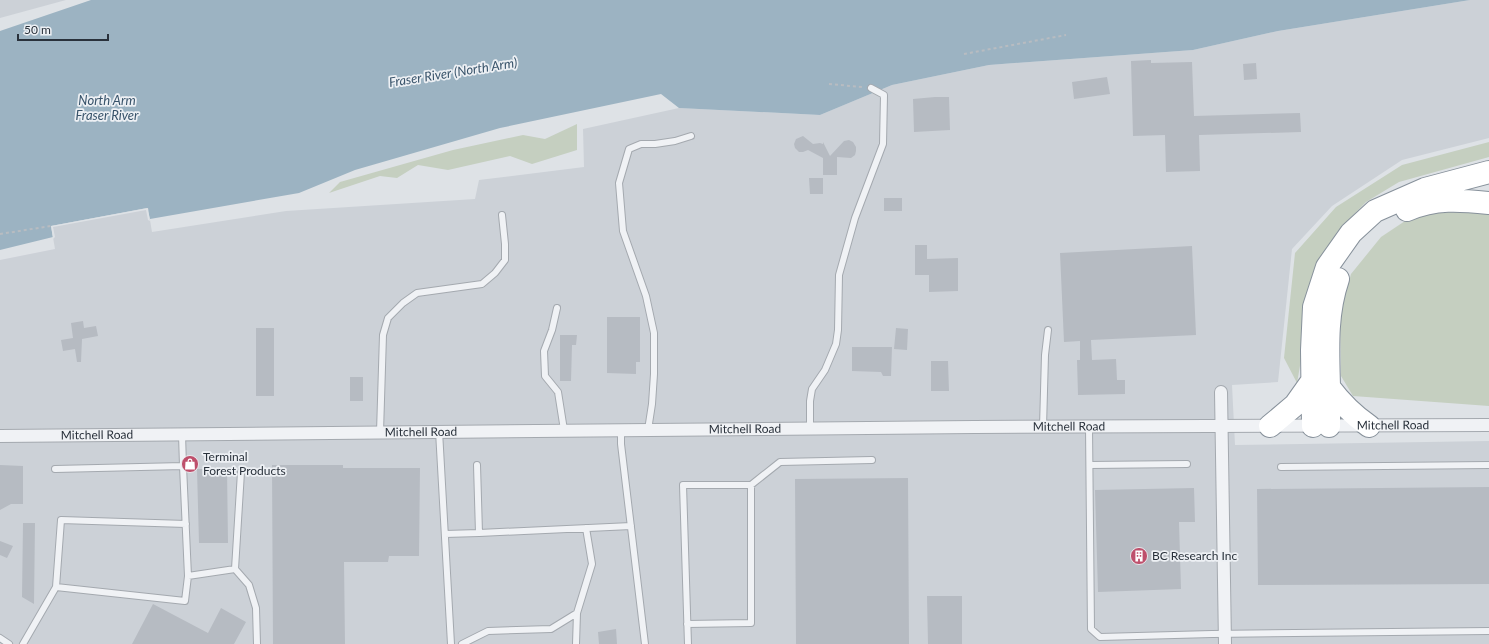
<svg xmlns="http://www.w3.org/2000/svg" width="1489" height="644" font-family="Lato,sans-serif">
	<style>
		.built { fill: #ccd1d7 }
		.green { fill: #c5cfc0 }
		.water { fill: #9cb3c2 }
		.pier { fill: #dee2e6 }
		.building { fill: #b6bbc2 }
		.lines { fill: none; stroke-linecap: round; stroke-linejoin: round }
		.lane-casing { stroke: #a4a9af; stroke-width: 8 }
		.street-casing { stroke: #a4a9af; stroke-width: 14 }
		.highway-casing { stroke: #87919b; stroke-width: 24 }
		.path { stroke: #b8bcc1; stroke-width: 2; stroke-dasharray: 3 3; stroke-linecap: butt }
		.lane { stroke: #f0f2f5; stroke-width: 6 }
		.street { stroke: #f0f2f5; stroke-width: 12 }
		.highway { stroke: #fff; stroke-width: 22 }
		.labels { text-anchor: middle; stroke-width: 3.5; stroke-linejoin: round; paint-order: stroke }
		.street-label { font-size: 12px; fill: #29313b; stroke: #edf0f4 }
		.poi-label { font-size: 12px; fill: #29313b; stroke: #edf0f4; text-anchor: start }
		.water-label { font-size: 13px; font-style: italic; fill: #38536a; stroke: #edf0f4 }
	</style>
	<rect width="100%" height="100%" fill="#dee2e6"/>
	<path class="built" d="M 0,0 L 66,0 L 0,18 Z
		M 1470,0 L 1489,0 L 1489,138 L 1402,160 L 1332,206 L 1292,249 L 1278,382 L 1232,385 L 1235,445 L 1489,441 L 1489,644 L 0,644 L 0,260 L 55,249 L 51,226 L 148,208 L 152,232 L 286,211 L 475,199 L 479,180 L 584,167 L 583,129 L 679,108 L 820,115 L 892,85 L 989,65 L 1193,50 L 1278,31 Z"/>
	<path class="green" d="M 577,124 L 577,150 L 532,164 L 510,156 L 448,170 L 418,165 L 397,178 L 380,176 L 329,193 L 340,182 L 453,150 L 523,135 L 545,139 Z
		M 1489,142 L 1489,157 L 1399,182 L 1366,202 L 1337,232 L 1318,263 L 1297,383 L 1284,358 L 1295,253 L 1336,207 L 1402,165 Z
		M 1448,210 L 1489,213 L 1489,406 L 1353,396 L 1341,376 L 1340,313 L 1351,274 L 1381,237 L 1408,219 Z"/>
	<path class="water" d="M 91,0 L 1470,0 L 1278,31 L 1193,50 L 989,65 L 892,85 L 820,115 L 679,108 L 661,94 L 500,128 L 355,170 L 299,193 L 150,219 L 147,208 L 51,226 L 53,237 L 0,250 L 0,31 Z"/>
	<path class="pier" d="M 148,208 L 150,221 L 148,220 L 146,210 L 53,227 L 55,237 L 53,239 L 51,226 Z"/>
	<path class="building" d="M 1151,60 L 1151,63 L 1192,62 L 1194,116 L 1300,113 L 1301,132 L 1199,135 L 1200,171 L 1166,172 L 1165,135 L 1133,136 L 1131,61 Z
		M 1256,63 L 1257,79 L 1244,80 L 1243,64 Z
		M 1107,77 L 1110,94 L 1074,99 L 1072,82 Z
		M 935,97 L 949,97 L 950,130 L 914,132 L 913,99 Z
		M 803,136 L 813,144 L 820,143 L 823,144 L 823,142 L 830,156 L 844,141 L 849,140 L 853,142 L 856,147 L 856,151 L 855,155 L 851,158 L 837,157 L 837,175 L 823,175 L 823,158 L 808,150 L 803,152 L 799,152 L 795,148 L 794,144 L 796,139 Z
		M 809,178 L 823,178 L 823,194 L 810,194 Z
		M 884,198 L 902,198 L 902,211 L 884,211 Z
		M 915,245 L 927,245 L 927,259 L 958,258 L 958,291 L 929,292 L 929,275 L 915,275 Z
		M 1192,246 L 1196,335 L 1091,340 L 1092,360 L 1116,359 L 1117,380 L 1125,380 L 1125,394 L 1078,395 L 1077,360 L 1080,360 L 1080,341 L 1064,342 L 1060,253 Z
		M 607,317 L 640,317 L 640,362 L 636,362 L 636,374 L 607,373 Z
		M 83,321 L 84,328 L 96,326 L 98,336 L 82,339 L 81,362 L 77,362 L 75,349 L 63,351 L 61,340 L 73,338 L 71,323 Z
		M 256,328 L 274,328 L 274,396 L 256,396 Z
		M 896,328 L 908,329 L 907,350 L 894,349 Z
		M 560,335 L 577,335 L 576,345 L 572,345 L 571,381 L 560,381 Z
		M 852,347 L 892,347 L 891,376 L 883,376 L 881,372 L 852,371 Z
		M 931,361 L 948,361 L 949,391 L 931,391 Z
		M 350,377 L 363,377 L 363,401 L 350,401 Z
		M 0,465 L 23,466 L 23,504 L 11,504 L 0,510 Z
		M 272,465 L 343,465 L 343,468 L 420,468 L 419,556 L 389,556 L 388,562 L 344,562 L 345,644 L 273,644 Z
		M 197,469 L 227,469 L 228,543 L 199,543 Z
		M 908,478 L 909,644 L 796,644 L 795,479 Z
		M 1489,487 L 1489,584 L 1258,585 L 1257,489 Z
		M 1194,488 L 1195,522 L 1179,522 L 1181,589 L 1098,592 L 1095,490 Z
		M 23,523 L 35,523 L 34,604 L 22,597 Z
		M 0,541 L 13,546 L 7,558 L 0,555 Z
		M 927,596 L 962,596 L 962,644 L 928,644 Z
		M 153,604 L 208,633 L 221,608 L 246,622 L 234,644 L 132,644 Z
		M 616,629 L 617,644 L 599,644 L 598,632 Z"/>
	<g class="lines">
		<g class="lane-casing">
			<path id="lane" d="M 557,308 L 552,330 L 544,351 L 545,376 L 558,392 L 564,430
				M 1043,427 L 1045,355 L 1048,330
				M 1089,427 L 1091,629 L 1100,637 L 1212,634 L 1489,631
				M 810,429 L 810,401 L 812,389 L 825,370 L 836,344 L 838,330 L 839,275 L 855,218 L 883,144 L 884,95 L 871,88
				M 621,430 L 621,444 L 645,644
				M 648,430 L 652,404 L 654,374 L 654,333 L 646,296 L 623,231 L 619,183 L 629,149 L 641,144 L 655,144 L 675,141 L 691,136
				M 439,431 L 451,644
				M 380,432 L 383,335 L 388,318 L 403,303 L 417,293 L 482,284 L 495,273 L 505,260 L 505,244 L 502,215
				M 182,434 L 183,466 L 188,576 L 185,601 L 56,587 L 61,520 L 186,524
				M 477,465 L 479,533 L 631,526
				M 1090,465 L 1187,464
				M 1281,467 L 1489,465
				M 55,469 L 183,466
				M 241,472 L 235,569 L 249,585 L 256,608 L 257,644
				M 445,534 L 479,533
				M 188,576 L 235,569
				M 687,624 L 751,623 L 751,485
				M 0,638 L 9,644
				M 23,644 L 56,587
				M 462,644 L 488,631 L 551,629 L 577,613 L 592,564 L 586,528
				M 576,644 L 577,613
				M 688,644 L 683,485 L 751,485 L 780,462 L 872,460"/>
		</g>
		<g class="street-casing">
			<g id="street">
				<path d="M 1221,392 L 1225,644"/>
				<path id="s1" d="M 0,436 L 974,427 L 1489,425"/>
			</g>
		</g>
		<g class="highway-casing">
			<path id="highway" d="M 1407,210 C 1436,198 1459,200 1489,203
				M 1329,387 C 1341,403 1353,415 1369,426
				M 1270,426 L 1295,405 L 1312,381
				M 1313,426 L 1312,350 L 1314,307 L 1327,267 L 1351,233 L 1375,211 L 1425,189 L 1489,172
				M 1329,426 C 1329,413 1329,399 1329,386 C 1328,349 1326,314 1338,279"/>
		</g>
		<path class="path" d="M 964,54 L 1066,35
			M 829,84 L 862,87
			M 0,234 L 51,226"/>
		<use href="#lane" class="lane"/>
		<use href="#street" class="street"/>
		<use href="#highway" class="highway"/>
	</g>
	<defs>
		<g id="shop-disc" transform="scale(0.9)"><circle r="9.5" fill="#be4f6b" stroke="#edf0f4"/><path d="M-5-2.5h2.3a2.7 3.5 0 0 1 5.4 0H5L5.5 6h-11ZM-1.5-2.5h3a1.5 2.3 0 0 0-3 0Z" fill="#fff"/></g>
		<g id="building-disc" transform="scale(0.9)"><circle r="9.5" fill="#be4f6b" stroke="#edf0f4"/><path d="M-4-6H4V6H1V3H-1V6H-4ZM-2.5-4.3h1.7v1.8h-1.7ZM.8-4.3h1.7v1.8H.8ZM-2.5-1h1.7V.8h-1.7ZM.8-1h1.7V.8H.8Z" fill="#fff"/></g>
	</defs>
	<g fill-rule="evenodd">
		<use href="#shop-disc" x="190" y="464"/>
		<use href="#building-disc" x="1139" y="556"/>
	</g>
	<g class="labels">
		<g class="street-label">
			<text dy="4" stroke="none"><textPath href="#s1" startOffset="1393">Mitchell Road</textPath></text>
			<text dy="4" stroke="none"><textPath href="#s1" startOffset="1069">Mitchell Road</textPath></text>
			<text dy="4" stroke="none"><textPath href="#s1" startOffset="745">Mitchell Road</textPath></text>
			<text dy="4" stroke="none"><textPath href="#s1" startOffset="421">Mitchell Road</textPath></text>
			<text dy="4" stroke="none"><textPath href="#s1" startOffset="97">Mitchell Road</textPath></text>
		</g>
		<g class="poi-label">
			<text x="203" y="461">Terminal<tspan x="203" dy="14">Forest Products</tspan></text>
			<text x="1152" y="560">BC Research Inc</text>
		</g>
		<g class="water-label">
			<text transform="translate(453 72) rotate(-9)" y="5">Fraser River (North Arm)</text>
			<text x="107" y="105">North Arm<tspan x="107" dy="15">Fraser River</tspan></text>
		</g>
	</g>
	<path d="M18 34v6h90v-6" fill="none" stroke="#29313b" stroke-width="2"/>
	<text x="24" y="34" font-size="12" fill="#29313b" stroke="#edf0f4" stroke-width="3" paint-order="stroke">50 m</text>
</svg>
